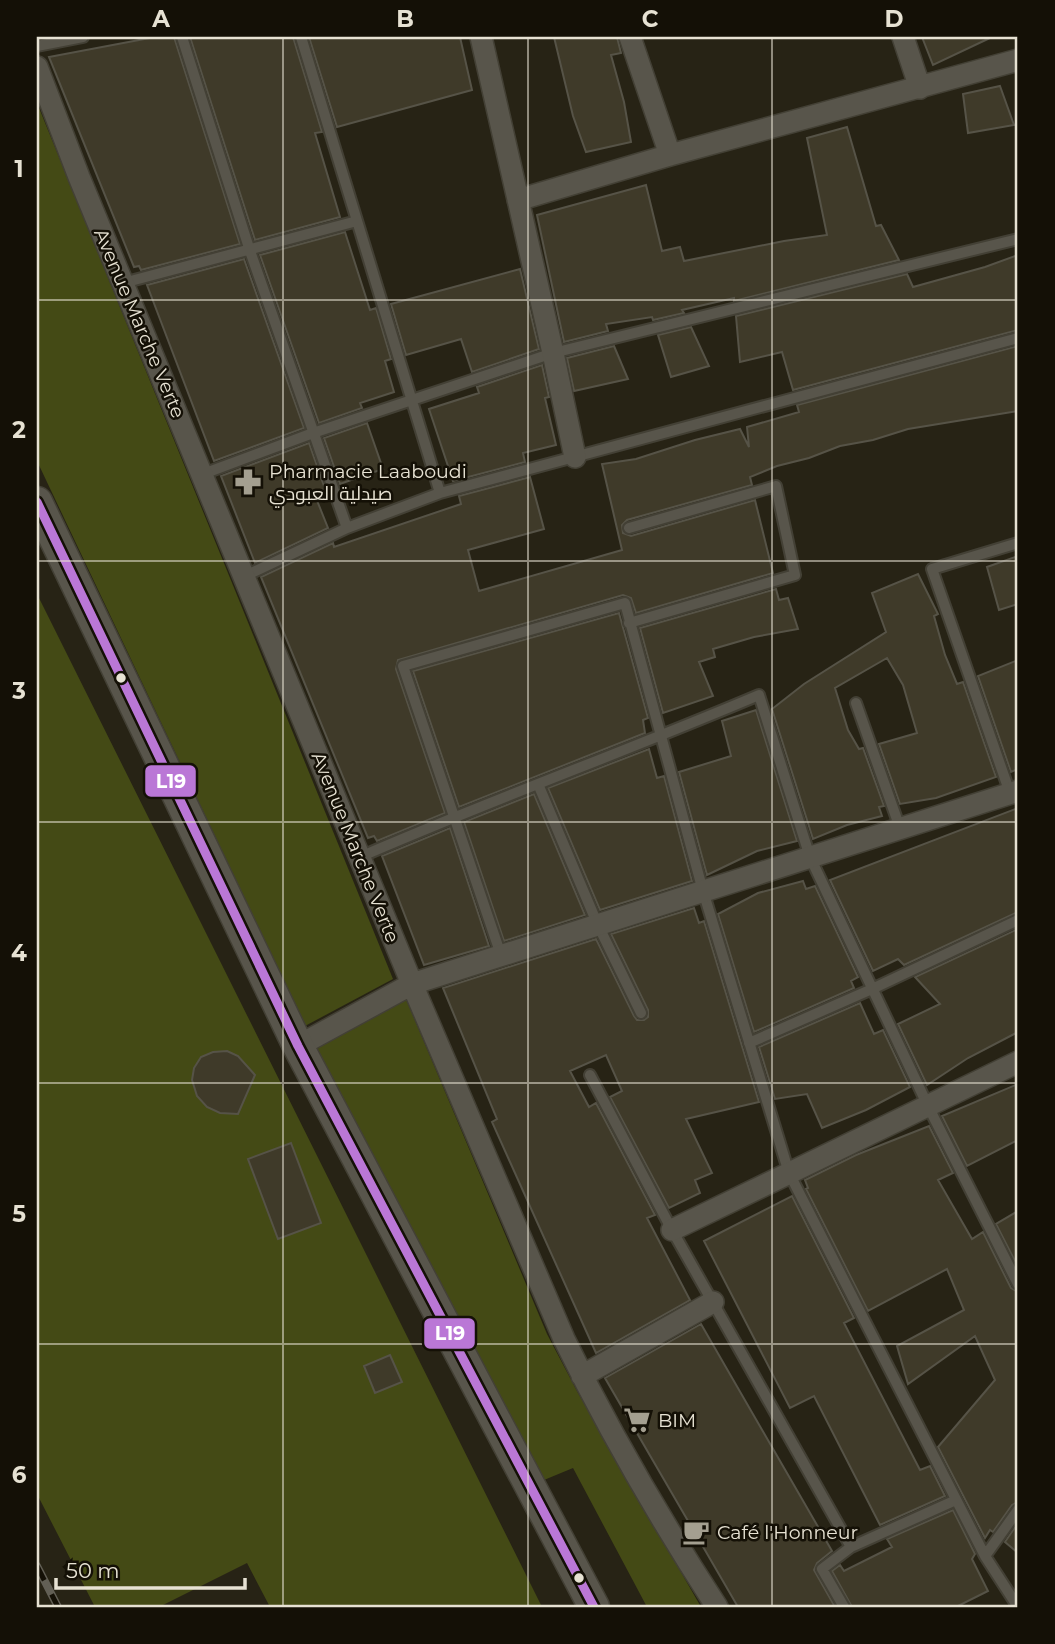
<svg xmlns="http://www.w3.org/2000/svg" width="1055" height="1644" font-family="Montserrat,Cairo,sans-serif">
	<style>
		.green { fill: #444a15 }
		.building { fill: #3f3a29; stroke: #565347; stroke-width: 2 }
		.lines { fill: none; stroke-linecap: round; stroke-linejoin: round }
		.lane-casing { stroke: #434035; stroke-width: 14 }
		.street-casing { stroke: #434035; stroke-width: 24 }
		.secondary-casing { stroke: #434035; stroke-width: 33 }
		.lane { stroke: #58554b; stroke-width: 10 }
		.street { stroke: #58554b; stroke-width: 21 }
		.secondary { stroke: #58554b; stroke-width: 30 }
		.rail-casing { stroke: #625f55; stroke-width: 8 }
		.rail { stroke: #141006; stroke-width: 5; stroke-dasharray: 16; stroke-linecap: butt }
		.bus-1-casing { stroke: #141006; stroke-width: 14 }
		.bus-1 { stroke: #ba77d6; stroke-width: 9 }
		.grid { fill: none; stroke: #e7e2d3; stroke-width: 2; stroke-opacity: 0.55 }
		.bus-dot { fill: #e7e2d3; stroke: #141006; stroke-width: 2.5 }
		.labels { text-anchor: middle; stroke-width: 5; stroke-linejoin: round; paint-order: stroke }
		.street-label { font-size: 19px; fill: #e7e2d3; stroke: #141006 }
		.poi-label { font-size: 19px; fill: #e7e2d3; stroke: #141006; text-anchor: start }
		.line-badge { stroke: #141006; stroke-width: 2.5 }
		.badge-label { font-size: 19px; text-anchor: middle; font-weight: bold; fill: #fff }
		.neatline { fill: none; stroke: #e7e2d3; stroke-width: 2.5 }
		.grid-label { font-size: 23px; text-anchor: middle; font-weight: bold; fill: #e7e2d3 }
	</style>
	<rect width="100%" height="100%" fill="#272315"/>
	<path class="green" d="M 37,103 L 393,979 L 305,1026 L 37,461 Z
		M 37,594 L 542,1607 L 270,1607 L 247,1563 L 159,1607 L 95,1607 L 37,1494 Z
		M 406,999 L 547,1334 L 578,1393 L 701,1607 L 647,1607 L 573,1468 L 544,1480 L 312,1048 Z"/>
	<path class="building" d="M 155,37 L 174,37 L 240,244 L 141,270 L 139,266 L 134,267 L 49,57 Z
		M 190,37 L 293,37 L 322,132 L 315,133 L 340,217 L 255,240 Z
		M 309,37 L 460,37 L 472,90 L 337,127 Z
		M 554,37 L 617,37 L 621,53 L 611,55 L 624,102 L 631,142 L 586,152 L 573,116 Z
		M 922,37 L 992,37 L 933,65 Z
		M 1000,86 L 1014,125 L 968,133 L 963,94 Z
		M 847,127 L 876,226 L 881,225 L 899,260 L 734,301 L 734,298 L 682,310 L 684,313 L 653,320 L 652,317 L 606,324 L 608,331 L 564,342 L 537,215 L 646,185 L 662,251 L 680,247 L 684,261 L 784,241 L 827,235 L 807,138 Z
		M 345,232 L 370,310 L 376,308 L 391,359 L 385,361 L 394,392 L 360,403 L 362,408 L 319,423 L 260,255 Z
		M 1018,255 L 1018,330 L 793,390 L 782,352 L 740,362 L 736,316 L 907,274 L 913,287 L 985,267 Z
		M 244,259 L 304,428 L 214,461 L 147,285 Z
		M 520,269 L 539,349 L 472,372 L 461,339 L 406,355 L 391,304 Z
		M 691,327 L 709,366 L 671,377 L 658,335 Z
		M 614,346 L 628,379 L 574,391 L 567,358 Z
		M 1018,346 L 1018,411 L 908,429 L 873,440 L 840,446 L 809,458 L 777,466 L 750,477 L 752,485 L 627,520 L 622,525 L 623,533 L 631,536 L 755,500 L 773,573 L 636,613 L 631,598 L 623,595 L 398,660 L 396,669 L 445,813 L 377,841 L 374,836 L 368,838 L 261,577 L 333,543 L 334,547 L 461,504 L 459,496 L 530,477 L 544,529 L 468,550 L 479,591 L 622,550 L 602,464 L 636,459 L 695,440 L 740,429 L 749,447 L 747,427 L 799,412 L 797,405 Z
		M 542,365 L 549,397 L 545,398 L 556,445 L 523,453 L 525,462 L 453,481 L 429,409 L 479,393 L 477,387 Z
		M 367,423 L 383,469 L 340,484 L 324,438 Z
		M 309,443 L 325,489 L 314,493 L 328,528 L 255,563 L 221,476 Z
		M 1018,556 L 1018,604 L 999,610 L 987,567 Z
		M 918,574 L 938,614 L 934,616 L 945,655 L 957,684 L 963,682 L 996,777 L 936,798 L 900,804 L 879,744 L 917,733 L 903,685 L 887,658 L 835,688 L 848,730 L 859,749 L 863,748 L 884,806 L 879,807 L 882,816 L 847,825 L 813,839 L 772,709 L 804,684 L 886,632 L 872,593 Z
		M 776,589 L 779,600 L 788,598 L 798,629 L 754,637 L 713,649 L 715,657 L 699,662 L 713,696 L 663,713 L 640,628 Z
		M 619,613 L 648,718 L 643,720 L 645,733 L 459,807 L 413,671 Z
		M 1018,660 L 1018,769 L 1011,772 L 978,676 Z
		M 756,710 L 797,841 L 757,851 L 707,875 L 679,772 L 731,756 L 722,721 Z
		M 649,749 L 657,778 L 664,776 L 692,881 L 600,910 L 548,788 Z
		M 534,794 L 585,915 L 504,941 L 464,822 Z
		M 1018,808 L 1018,912 L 904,965 L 898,959 L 873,971 L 830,880 Z
		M 450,828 L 489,946 L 424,965 L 382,856 Z
		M 803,881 L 806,889 L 815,886 L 858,977 L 851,981 L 854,988 L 754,1032 L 718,914 L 758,893 Z
		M 694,908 L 699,923 L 704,921 L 759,1102 L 686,1119 L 712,1173 L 695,1180 L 700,1193 L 669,1208 L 610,1097 L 622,1091 L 606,1055 L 570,1071 L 589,1107 L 596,1103 L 655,1215 L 647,1218 L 690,1300 L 596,1353 L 492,1122 L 497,1119 L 443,988 L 596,939 L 634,1016 L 637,1020 L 644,1020 L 648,1017 L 648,1010 L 611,934 Z
		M 1018,929 L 1018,1032 L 968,1058 L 927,1085 L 898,1024 L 940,1004 L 915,977 Z
		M 860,1003 L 874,1034 L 883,1030 L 910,1087 L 866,1110 L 822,1128 L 807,1094 L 775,1099 L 759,1047 Z
		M 227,1051 L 238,1056 L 255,1075 L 238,1114 L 220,1113 L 207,1107 L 197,1096 L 192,1080 L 194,1068 L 201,1057 L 213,1052 Z
		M 1018,1084 L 1018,1140 L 967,1166 L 942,1116 Z
		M 929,1126 L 953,1173 L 938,1180 L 972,1239 L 983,1232 L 1011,1288 L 1018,1292 L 1018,1502 L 1012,1505 L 993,1532 L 990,1530 L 985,1538 L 938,1447 L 995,1380 L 975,1336 L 908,1384 L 897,1346 L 964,1310 L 947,1269 L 868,1311 L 806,1189 L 808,1188 L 805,1180 L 856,1155 Z
		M 291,1143 L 321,1223 L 278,1239 L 248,1159 Z
		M 792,1196 L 854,1318 L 844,1323 L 920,1470 L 930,1466 L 945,1496 L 880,1525 L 814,1396 L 790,1408 L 704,1241 Z
		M 1018,1211 L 1018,1267 L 996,1224 Z
		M 701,1324 L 832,1551 L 817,1563 L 814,1570 L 835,1607 L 738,1607 L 605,1378 Z
		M 390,1355 L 402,1382 L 375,1393 L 364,1366 Z
		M 953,1510 L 975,1554 L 972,1559 L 988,1591 L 956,1607 L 852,1607 L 832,1571 L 840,1565 L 844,1571 L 892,1547 L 887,1539 Z
		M 1018,1523 L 1018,1553 L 1005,1542 Z"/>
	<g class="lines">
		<g class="lane-casing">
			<path id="lane" d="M 182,37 L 250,251 L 347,528
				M 301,37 L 440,493
				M 37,46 L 83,37
				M 123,283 L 357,221
				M 203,474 L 313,433 L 553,353 L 1018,239
				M 245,576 L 347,528 L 440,493 L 1018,338
				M 629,623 L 795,575 L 776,486 L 629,528
				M 856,703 L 900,828
				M 538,784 L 597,923 L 641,1013
				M 1010,793 L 932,569 L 1018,543
				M 360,857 C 491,800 627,751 759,695 L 810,857 L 928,1106 L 1018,1284
				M 501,955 L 403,666 L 625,603 L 703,891 L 789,1173 L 985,1556 L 1018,1607
				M 749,1043 L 872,989 L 1018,920
				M 590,1075 L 672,1230 L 851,1547
				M 985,1556 L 1018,1510
				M 844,1607 L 822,1569 L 851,1547 L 956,1500"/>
		</g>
		<g class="street-casing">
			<path id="street" d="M 481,37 L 553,353 L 575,457
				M 630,37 L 670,155
				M 903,37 L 920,88
				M 37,67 L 79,177 L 412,984 L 564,1339 C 609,1431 661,1521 717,1607
				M 518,200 L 670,155 L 1018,60
				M 298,1046 L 412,984 L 1018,791
				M 672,1230 L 1018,1062
				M 582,1376 L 713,1302"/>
		</g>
		<g class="secondary-casing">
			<path id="secondary" d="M 37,502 L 298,1046 L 594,1607"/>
		</g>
		<use href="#lane" class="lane"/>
		<use href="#street" class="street"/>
		<use href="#secondary" class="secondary"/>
		<g class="rail-casing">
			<path id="rail" d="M 37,1566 L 58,1607"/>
		</g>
		<use href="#rail" class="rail"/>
		<g class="bus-1-casing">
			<path id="bus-1" d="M 37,502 L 298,1046 L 594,1607"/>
		</g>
		<use href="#bus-1" class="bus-1"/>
	</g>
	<path class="grid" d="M 283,37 L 283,1607M 528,37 L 528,1607M 772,37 L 772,1607M 37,300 L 1018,300M 37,561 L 1018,561M 37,822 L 1018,822M 37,1083 L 1018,1083M 37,1344 L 1018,1344"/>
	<defs>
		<g id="pharmacy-bare" transform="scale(2.1)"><path d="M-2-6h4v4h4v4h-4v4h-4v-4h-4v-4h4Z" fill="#a49f90" stroke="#141006" stroke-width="2.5" paint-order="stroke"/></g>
		<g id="supermarket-bare" transform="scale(2.1)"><path d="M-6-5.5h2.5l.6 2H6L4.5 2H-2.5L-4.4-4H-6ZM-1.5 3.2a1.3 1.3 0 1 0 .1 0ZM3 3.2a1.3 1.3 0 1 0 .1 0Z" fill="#a49f90" stroke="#141006" stroke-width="2.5" paint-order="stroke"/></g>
		<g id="cafe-bare" transform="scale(2.1)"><path d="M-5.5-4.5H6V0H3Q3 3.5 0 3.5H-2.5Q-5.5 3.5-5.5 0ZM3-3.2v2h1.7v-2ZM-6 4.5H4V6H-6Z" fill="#a49f90" stroke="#141006" stroke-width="2.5" paint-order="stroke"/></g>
	</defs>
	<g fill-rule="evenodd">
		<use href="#pharmacy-bare" x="248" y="482"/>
		<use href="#supermarket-bare" x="637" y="1420"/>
		<use href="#cafe-bare" x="696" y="1532"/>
	</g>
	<g class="bus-dot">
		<circle cx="121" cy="678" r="6"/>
		<circle cx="579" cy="1578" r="6"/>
	</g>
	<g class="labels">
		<g class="street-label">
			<text transform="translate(140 323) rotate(67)" y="7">Avenue Marche Verte</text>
			<text transform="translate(356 847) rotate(68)" y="7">Avenue Marche Verte</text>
		</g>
		<g class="poi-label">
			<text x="269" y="478">Pharmacie Laaboudi<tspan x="269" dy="22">صيدلية العبودي</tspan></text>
			<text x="658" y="1427">BIM</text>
			<text x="717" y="1539">Café l'Honneur</text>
		</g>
	</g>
	<g class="line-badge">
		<rect x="144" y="764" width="53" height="34" rx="7" fill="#ba77d6"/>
		<rect x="423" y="1317" width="53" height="33" rx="7" fill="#ba77d6"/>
	</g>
	<g class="badge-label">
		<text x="171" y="788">L19</text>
		<text x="450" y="1340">L19</text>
	</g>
	<rect width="1055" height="1644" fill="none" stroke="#141006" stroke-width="77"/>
	<path d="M56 1578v10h189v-10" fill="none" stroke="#e7e2d3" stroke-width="3.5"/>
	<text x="66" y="1578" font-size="21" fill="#e7e2d3" stroke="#141006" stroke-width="5" paint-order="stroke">50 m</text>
	<rect x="38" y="38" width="978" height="1568" class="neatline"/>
	<g class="grid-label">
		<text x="161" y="27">A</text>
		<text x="405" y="27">B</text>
		<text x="650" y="27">C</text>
		<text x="894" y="27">D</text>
		<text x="19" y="177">1</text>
		<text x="19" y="438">2</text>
		<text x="19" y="699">3</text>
		<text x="19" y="961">4</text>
		<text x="19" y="1222">5</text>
		<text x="19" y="1483">6</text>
	</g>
</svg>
